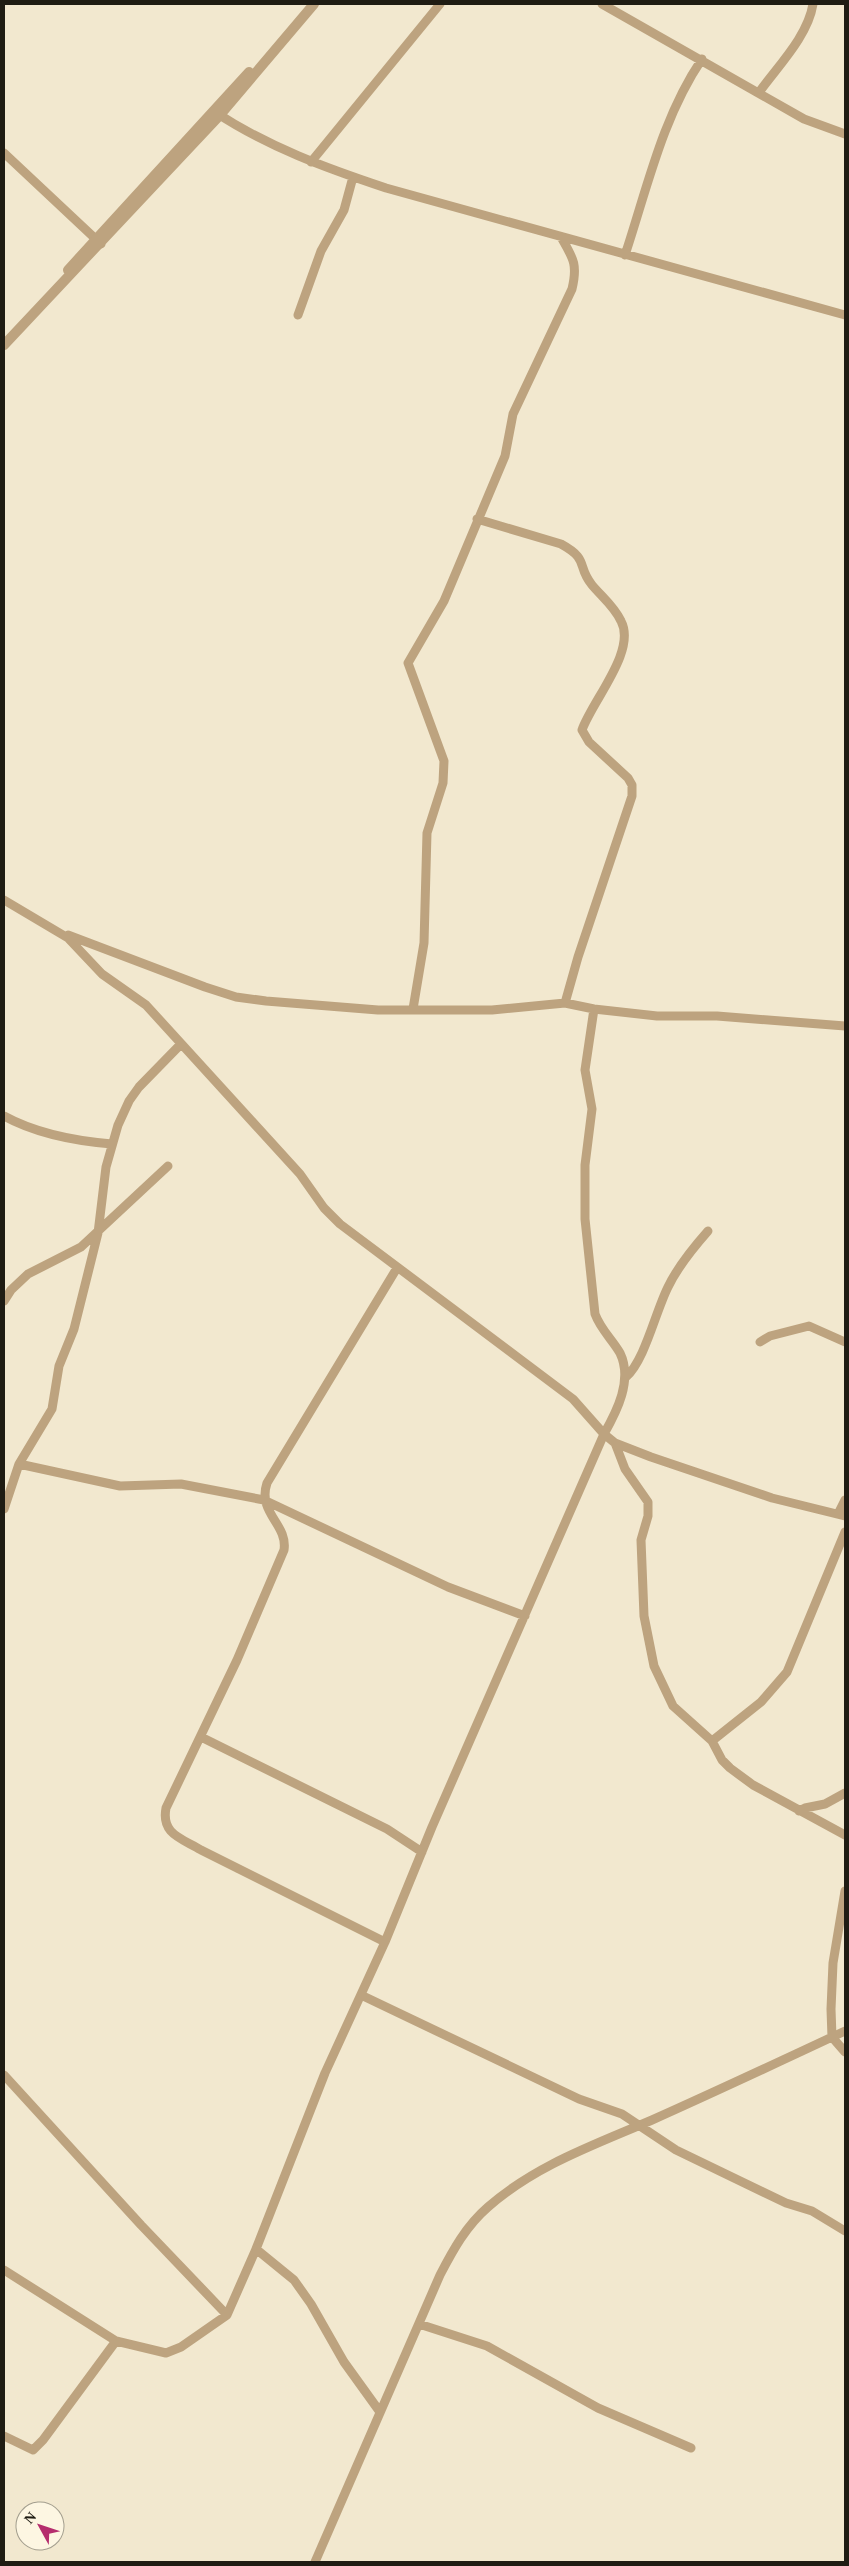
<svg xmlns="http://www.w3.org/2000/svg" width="849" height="2566" font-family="Georgia,serif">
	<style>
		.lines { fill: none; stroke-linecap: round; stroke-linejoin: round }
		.minor { stroke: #bda37f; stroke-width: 9 }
		.tertiary { stroke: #bda37f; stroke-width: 10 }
	</style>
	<rect width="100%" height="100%" fill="#f2e8cf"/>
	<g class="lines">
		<path class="minor" d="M 602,4 L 804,119 L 845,134
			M 760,91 C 778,66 808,36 813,4
			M 215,112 C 268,147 326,168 386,188 L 845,315
			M 4,153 L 101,244
			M 311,162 L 440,4
			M 625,255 C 647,189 662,118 702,59
			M 298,315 L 321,251 L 344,210 L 353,177
			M 477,519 L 561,544 C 590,560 576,565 592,585 C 602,597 614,606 621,621 C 637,651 592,701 582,730 L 589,742 L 628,778 L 632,785 L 632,796 L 578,957 L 565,1003
			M 4,900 L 68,938 L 102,974 L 146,1005 L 300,1174 L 324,1208 L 340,1224 L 573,1399 L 604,1434 L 432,1827 L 385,1942 L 325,2073 L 256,2249 L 294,2280 L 311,2304 L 344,2362 L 380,2412
			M 68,935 L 205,987 L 236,997 L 266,1001 L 378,1010 L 492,1010 L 565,1003 L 594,1009 L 657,1016 L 717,1016 L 845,1026
			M 413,1009 L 424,943 L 427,833 L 443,783 L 444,761 L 408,663 L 444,601 L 505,456 L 513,414 L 572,289 C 578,264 573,258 561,237
			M 594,1009 L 585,1070 L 592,1109 L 585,1165 L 585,1219 L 595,1314 C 601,1330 612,1339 620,1353 C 633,1380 617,1411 604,1434 L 615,1443 L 651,1457 L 772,1498 L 845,1516
			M 4,1116 C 35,1133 76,1141 112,1144
			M 4,1301 L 11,1290 L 28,1274 L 81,1247 L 168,1166
			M 760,1342 L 770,1336 L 809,1326 L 845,1342
			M 626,1377 C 645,1360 655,1313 668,1287 C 678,1266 693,1248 708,1231
			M 615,1443 L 625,1469 L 648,1502 L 648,1516 L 641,1540 L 644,1616 L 654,1666 L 673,1706 L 712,1741 L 722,1760 L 730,1768 L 753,1785 L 845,1835
			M 19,1464 L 120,1486 L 181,1484 L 264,1500 L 448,1587 L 525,1616
			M 4,1509 L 19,1464 L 52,1409 L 59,1366 L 74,1329 L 98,1233 L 106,1167 L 118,1125 L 129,1101 L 139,1087 L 180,1045
			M 838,1514 L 845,1500
			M 201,1737 L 387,1829 L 422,1852
			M 712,1741 L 761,1702 L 787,1672 L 845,1532
			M 799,1811 L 805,1808 L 825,1804 L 845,1793
			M 845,1891 L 833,1963 L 831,2009 L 832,2037 L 845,2052
			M 385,1942 L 201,1850 C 181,1838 161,1834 166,1808 L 237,1660 L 284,1550 C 288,1524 257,1513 267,1483 L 397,1268
			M 361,1995 L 579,2099 L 622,2114 L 676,2150 L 786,2203 L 812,2211 L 845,2231
			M 4,2075 L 141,2225 L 227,2315
			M 4,2270 L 116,2341 L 166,2353 L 181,2347 L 227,2315 L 256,2249
			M 419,2324 L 487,2346 L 598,2408 L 691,2448
			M 4,2436 L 33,2450 L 43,2440 L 116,2341
			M 315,2562 L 440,2275 C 453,2250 466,2226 488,2207 C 536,2165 594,2145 652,2120 C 717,2091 781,2061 845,2031"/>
		<path class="tertiary" d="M 68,270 L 249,72
			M 4,345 L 220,115 L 314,4"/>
	</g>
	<rect width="849" height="2566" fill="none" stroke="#1f1c13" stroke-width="10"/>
	<g transform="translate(40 2526) rotate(310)"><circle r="24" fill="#fdf6e2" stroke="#a49f8f"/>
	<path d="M0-4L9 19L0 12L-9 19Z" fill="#b52d6d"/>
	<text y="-8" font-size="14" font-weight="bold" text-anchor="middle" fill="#1f1c13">N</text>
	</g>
</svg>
